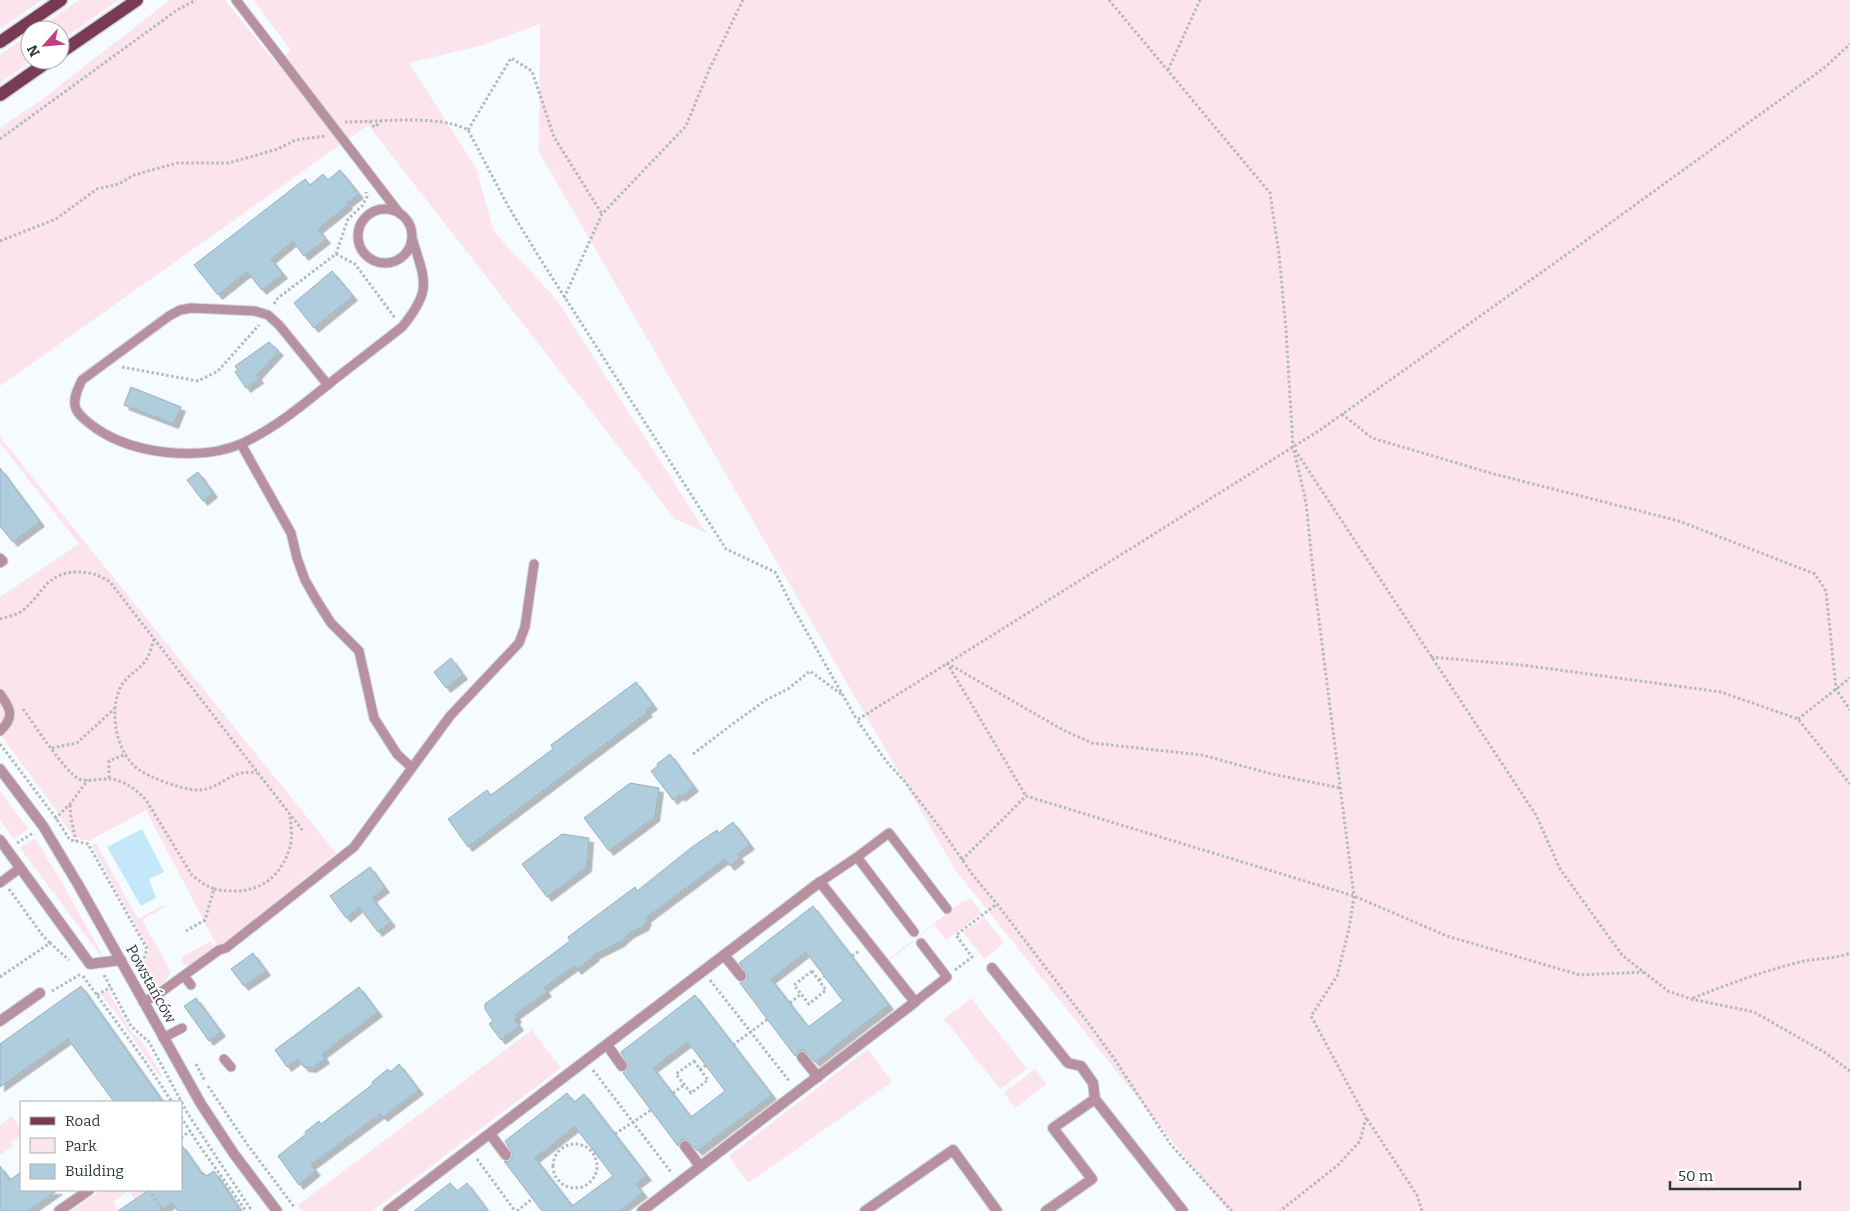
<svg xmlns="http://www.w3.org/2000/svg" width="1850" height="1211" font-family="Bitter,serif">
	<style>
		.green { fill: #fbe4ec }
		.water { fill: #c4e7f9 }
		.building { fill: #afcddd; stroke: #95b2c1; fill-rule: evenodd; filter: url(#shadow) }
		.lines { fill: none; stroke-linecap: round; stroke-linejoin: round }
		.service-casing { stroke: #d1d8db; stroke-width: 11 }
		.minor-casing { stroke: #d1d8db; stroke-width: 12 }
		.tertiary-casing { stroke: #d1d8db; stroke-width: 12 }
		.primary-casing { stroke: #d1d8db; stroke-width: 15 }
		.path { stroke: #b2babe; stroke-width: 3; stroke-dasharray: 2.5 2.5; stroke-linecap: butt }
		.service { stroke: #b7919f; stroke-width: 9 }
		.minor { stroke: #b7919f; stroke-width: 10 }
		.tertiary { stroke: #b7919f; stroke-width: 10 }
		.primary { stroke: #793a56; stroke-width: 12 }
		.labels { text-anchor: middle; stroke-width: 4; stroke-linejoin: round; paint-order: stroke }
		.street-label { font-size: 15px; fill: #2c383e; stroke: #fff }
	</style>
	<defs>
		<filter id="shadow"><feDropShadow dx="4.5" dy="4.5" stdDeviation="0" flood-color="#0004"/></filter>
	</defs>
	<rect width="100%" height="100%" fill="#f5fbfe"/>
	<path class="green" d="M 2,0 L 42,0 L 0,29 L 0,1 Z
		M 79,0 L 119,0 L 60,41 L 60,30 L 36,30 Z
		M 170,0 L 225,0 L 275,62 L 291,51 L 254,0 L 1850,0 L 1850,1211 L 1228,1211 L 956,871 L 869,721 L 539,152 L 540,24 L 483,45 L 409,63 L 476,168 L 494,232 L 557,300 L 706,533 L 675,519 L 368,125 L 0,386 L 0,128 L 41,100 Z
		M 30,34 L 30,60 L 33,60 L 0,83 L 0,55 Z
		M 0,437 L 336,853 L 218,948 L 146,810 L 89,841 L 73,837 L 56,810 L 0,734 L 0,597 L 79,544 L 0,443 Z
		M 0,791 L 28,829 L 14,839 L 0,820 Z
		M 35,838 L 64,886 L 102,954 L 100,955 L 20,848 Z
		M 96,843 L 138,919 L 163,905 L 165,907 L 142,920 L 170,970 C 169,979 165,983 157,987 L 145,965 L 149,950 L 92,846 Z
		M 970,898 L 982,913 L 946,940 L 934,925 L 891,959 L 890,958 L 964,900 L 966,901 Z
		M 984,917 L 1004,943 L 984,959 L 963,932 Z
		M 211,941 L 215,948 L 192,964 L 184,965 L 181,962 L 182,957 Z
		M 108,990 L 130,1030 L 143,1043 L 162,1076 L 160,1077 L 113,1009 L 112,1009 L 101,994 Z
		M 971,998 L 1027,1069 L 1000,1089 L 944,1019 Z
		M 532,1030 L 561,1068 L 372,1211 L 302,1211 L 298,1205 Z
		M 868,1049 L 892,1082 L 748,1183 L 729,1156 Z
		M 1035,1069 L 1047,1084 L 1015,1108 L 1004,1093 Z
		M 12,1116 L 21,1129 L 21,1135 L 11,1142 L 13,1146 L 0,1155 L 0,1125 Z
		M 101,1190 L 146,1190 L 160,1211 L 143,1211 L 129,1191 L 113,1202 L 118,1211 L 72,1211 Z"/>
	<path class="water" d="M 142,829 L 164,872 L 149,879 L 156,898 L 141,906 L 107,847 Z"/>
	<path class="building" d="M 340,170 L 359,194 L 347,203 L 348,205 L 318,229 L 326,239 L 304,256 L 293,241 L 271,259 L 283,274 L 262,290 L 247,272 L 218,295 L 194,265 L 305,179 L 310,185 L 323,174 L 328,180 Z
		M 332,271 L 353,296 L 314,328 L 294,303 Z
		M 269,342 L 279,351 L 257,375 L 259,379 L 246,388 L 235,372 L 238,370 L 235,366 Z
		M 131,387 L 181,407 L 174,424 L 124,405 Z
		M 0,468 L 40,522 L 13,542 L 0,526 Z
		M 198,472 L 213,493 L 203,501 L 187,480 Z
		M 451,658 L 463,675 L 446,688 L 434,672 Z
		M 636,682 L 653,705 L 646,710 L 648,712 L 468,847 L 448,819 L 487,790 L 491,795 L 553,749 L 551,745 Z
		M 670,754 L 694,787 L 681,797 L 679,795 L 673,800 L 651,771 L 658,766 L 657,764 Z
		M 630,783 L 659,788 L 655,817 L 609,851 L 584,818 Z
		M 733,822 L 750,845 L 737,854 L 740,858 L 730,866 L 725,859 L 646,918 L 647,920 L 644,926 L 630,933 L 620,942 L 594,955 L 595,956 L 577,970 L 574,966 L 544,988 L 547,992 L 515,1015 L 517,1018 L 515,1020 L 519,1026 L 501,1040 L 489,1024 L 493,1021 L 485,1009 L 485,1004 L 570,941 L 568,937 L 635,887 L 637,891 L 692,847 L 717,830 L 719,833 Z
		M 562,834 L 589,838 L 587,867 L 547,897 L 522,864 Z
		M 370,867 L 385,888 L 372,898 L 391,922 L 378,932 L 359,907 L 346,918 L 330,896 Z
		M 813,906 L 889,1005 L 815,1062 L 804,1050 L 798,1051 L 795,1056 L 740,983 L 746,981 L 748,975 L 739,963 ZM 806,952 L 843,1001 L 808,1027 L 771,979 Z
		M 253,953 L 266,971 L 244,986 L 231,969 Z
		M 81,986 L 163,1102 L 114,1102 L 68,1039 L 0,1087 L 0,1044 Z
		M 359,987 L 378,1012 L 322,1054 L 325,1059 L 312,1068 L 304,1067 L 298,1059 L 287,1067 L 275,1050 Z
		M 695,995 L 772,1095 L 698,1151 L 687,1140 L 681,1140 L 678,1146 L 623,1073 L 626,1071 L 629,1066 L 621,1052 ZM 688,1042 L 725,1091 L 691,1117 L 653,1068 Z
		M 196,998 L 221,1032 L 209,1041 L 184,1006 Z
		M 399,1064 L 419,1090 L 383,1117 L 380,1114 L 311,1165 L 316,1171 L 299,1185 L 278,1156 L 306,1134 L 305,1132 L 319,1121 L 321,1124 L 373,1084 L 372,1082 L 388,1069 L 390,1072 Z
		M 567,1093 L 574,1102 L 584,1094 L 647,1176 L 636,1184 L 643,1193 L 619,1211 L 542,1211 L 504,1161 L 510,1161 L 513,1155 L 505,1141 ZM 575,1127 L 613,1176 L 572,1206 L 535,1158 Z
		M 181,1144 L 202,1174 L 204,1173 L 206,1176 L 214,1171 L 241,1211 L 178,1211 L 172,1203 L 160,1211 L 118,1211 L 149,1190 L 181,1190 Z
		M 0,1166 L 10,1180 L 21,1172 L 21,1190 L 58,1190 L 28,1211 L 0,1211 Z
		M 450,1183 L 457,1191 L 467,1183 L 488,1211 L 414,1211 Z"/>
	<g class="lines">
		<g class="service-casing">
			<path id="service" d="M 236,0 L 400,214
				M358 236a27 27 0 1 1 54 0a27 27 0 1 1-54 0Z
				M 328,385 L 279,325 L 268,315 L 255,311 L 191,308 L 180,310 L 169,316 L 82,380 C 69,406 73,412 97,429 C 134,454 201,462 243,443 C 275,428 303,405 330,383 C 354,364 378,346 402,327 C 433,289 425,281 412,238
				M 241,444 L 291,533 L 297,558 L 305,580 L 317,601 L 331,623 L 359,651 L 374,718 L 397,754 L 412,768
				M 0,558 L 3,561 L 0,563
				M 0,694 C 11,709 15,717 0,731
				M 857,857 L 889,833 L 947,909
				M 820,882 L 857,857 L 914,932
				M 0,883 L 20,868
				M 184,976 L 191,985
				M 143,1002 L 157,995 L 219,950 L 226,948 L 354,847 L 450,716 L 519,643 L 525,627 L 534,564
				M 915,1002 L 947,977 L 921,943
				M 163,1038 L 182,1028
				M 224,1059 L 231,1067"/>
		</g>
		<g class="minor-casing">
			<path id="minor" d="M 0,840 L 90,964 L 121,960
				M 724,955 L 741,976
				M 992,968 L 1068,1063 L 1081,1066 L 1093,1083 L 1095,1099
				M 0,1021 L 40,993
				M 607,1045 L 622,1066
				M 802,1057 L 818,1077
				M 490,1134 L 506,1155
				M 685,1146 L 700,1166
				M 59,1211 L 89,1190
				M 388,1211 L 820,882 L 915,1002 L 642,1211
				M 865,1211 L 953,1150 L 997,1211
				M 1046,1211 L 1092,1179 L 1053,1128 L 1095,1099 L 1183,1211"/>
		</g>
		<g class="tertiary-casing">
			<path id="tertiary" d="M 0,769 L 43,826 L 79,886 L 201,1104 L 234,1154 L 277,1211"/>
		</g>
		<g class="primary-casing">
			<path id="primary" d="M 0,42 L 61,0
				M 60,53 L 137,0
				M 0,95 L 50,60"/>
		</g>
		<path class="path" d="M 1109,0 L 1270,193 L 1279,254 L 1286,330 L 1293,447 L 1306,502 L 1314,581 L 1354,896 L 1349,929 L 1337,976 L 1311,1016 L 1366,1118 L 1360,1141 L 1338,1165 L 1280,1211
			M 1168,70 L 1200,0
			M 370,121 L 372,125 L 375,127 L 381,121
			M 345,122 C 380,122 438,114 468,130 L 508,206 L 539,257 L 726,549 L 775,572 L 792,606 L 857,720
			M 468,130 L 511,58 L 532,71 L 554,137 L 602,214
			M 0,139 L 177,10 L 196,0
			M 0,241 L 56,219 L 97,189 L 119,184 L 134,175 L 177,163 L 229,163 L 278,149 L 295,140 L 326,136
			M 336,254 L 348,219 L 362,206 L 367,197 L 366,192
			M 564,298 L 602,214 L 686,126 L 709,70 L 743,0
			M 274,304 L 278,298 L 336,254 L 355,264 L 395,318
			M 122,367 L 198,381 L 218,371 L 259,325
			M 1342,414 L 1372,438 L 1494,474 L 1679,521 L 1815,574 L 1826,591 L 1836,689 L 1850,710
			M 1295,450 L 1536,815 L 1560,869 L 1622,955 L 1668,991 L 1691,999 L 1754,1012 L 1824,1052 L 1850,1071
			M 0,619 C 7,617 16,615 22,611 C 31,604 38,594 46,585 C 63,567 91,569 110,582 L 303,831
			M 154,639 C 152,646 150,654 146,660 C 138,671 126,676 120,688 C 109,712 116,753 138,769 C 150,778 181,789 196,790 C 213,791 223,779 238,774 C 244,772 251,772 257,773
			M 1431,657 L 1522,665 L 1721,692 L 1798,719 L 1850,784
			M 947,663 L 1063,730 L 1092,743 L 1202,755 L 1272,774 L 1340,788
			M 947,663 L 1026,796
			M 23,709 C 33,723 66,773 79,779 C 87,782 97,779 106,779 C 121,778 136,789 146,800 L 192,875 L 202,883 L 214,889 L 205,920 L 186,931
			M 1798,719 L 1850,678
			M 0,744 L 56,818 L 70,840 L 88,844 L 147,949 L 142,966 L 152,984
			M 52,748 L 77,743 L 114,709
			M 693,754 L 738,720 L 766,700 L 788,689 L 810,671 L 841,694
			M 109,778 L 109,761 L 126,754
			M 70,805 L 71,818 L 76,841
			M 55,819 L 70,804 L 88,780
			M 17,843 L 33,833
			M 962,860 L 1026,796 L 1354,896 L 1447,936 L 1580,975 L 1643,972
			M 9,889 L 43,936 L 50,943
			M 214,889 C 248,896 277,886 289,850 C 293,839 291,826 290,815
			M 852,956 L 859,951
			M 955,970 L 972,957 L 956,935 L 997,904
			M 812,971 L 826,990 L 809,1004 L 794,985 Z
			M 104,975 L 131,1026 L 149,1042 L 188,1114 L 252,1211
			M 83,976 L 147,1064 L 172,1102
			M 0,977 L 50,943 L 69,960
			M 710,980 L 790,1082
			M 819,980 L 824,977
			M 52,991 L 81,974
			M 97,995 L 111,987
			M 1693,998 C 1729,984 1766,970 1804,961 C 1820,958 1835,959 1850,953
			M 790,1003 L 801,994
			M 733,1045 L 768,1019
			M 694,1061 L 708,1080 L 691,1093 L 676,1074 Z
			M 196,1064 L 205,1081
			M 593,1070 L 671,1172
			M 700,1070 L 706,1065
			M 208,1086 L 247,1144 L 295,1208
			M 673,1093 L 684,1085
			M 181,1117 L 199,1145 L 246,1211
			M 1367,1119 L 1417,1195 L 1422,1211
			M 615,1134 L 651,1110
			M 181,1138 L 190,1131
			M553 1166a22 22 0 1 1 44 0a22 22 0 1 1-44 0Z
			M 477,1159 L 515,1211
			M 149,1190 L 163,1211
			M 517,1211 L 532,1199
			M 1232,1211 L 1171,1145 L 1113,1057 L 1092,1028 L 997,904 L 972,874 L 941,829 L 905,782 L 886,761 L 857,720 L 1320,430 L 1577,247 L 1824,68 L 1850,44"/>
		<use href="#service" class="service"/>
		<use href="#minor" class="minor"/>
		<use href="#tertiary" class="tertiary"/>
		<use href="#primary" class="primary"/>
	</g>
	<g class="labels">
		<g class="street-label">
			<text transform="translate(151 984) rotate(61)" y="5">Powstańców</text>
		</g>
	</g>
	<rect x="20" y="1101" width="162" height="90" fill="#ffffff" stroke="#abafb2"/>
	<rect x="30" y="1117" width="25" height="8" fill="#793a56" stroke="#abafb2"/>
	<text x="65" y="1126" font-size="15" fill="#2c383e">Road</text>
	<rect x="30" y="1138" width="25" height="15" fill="#fbe4ec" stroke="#abafb2"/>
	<text x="65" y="1151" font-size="15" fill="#2c383e">Park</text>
	<rect x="30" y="1164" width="25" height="15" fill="#afcddd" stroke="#abafb2"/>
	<text x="65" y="1176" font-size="15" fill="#2c383e">Building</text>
	<g transform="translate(45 45) rotate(243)"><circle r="24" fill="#ffffff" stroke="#abafb2"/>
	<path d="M0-4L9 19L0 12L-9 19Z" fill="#c33e81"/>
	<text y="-8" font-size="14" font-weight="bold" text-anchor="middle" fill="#2c383e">N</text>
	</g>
	<path d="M1670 1181v8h130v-8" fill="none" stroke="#2c383e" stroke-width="2.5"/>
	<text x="1678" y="1181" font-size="15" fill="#2c383e" stroke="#ffffff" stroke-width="4" paint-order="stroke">50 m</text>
</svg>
